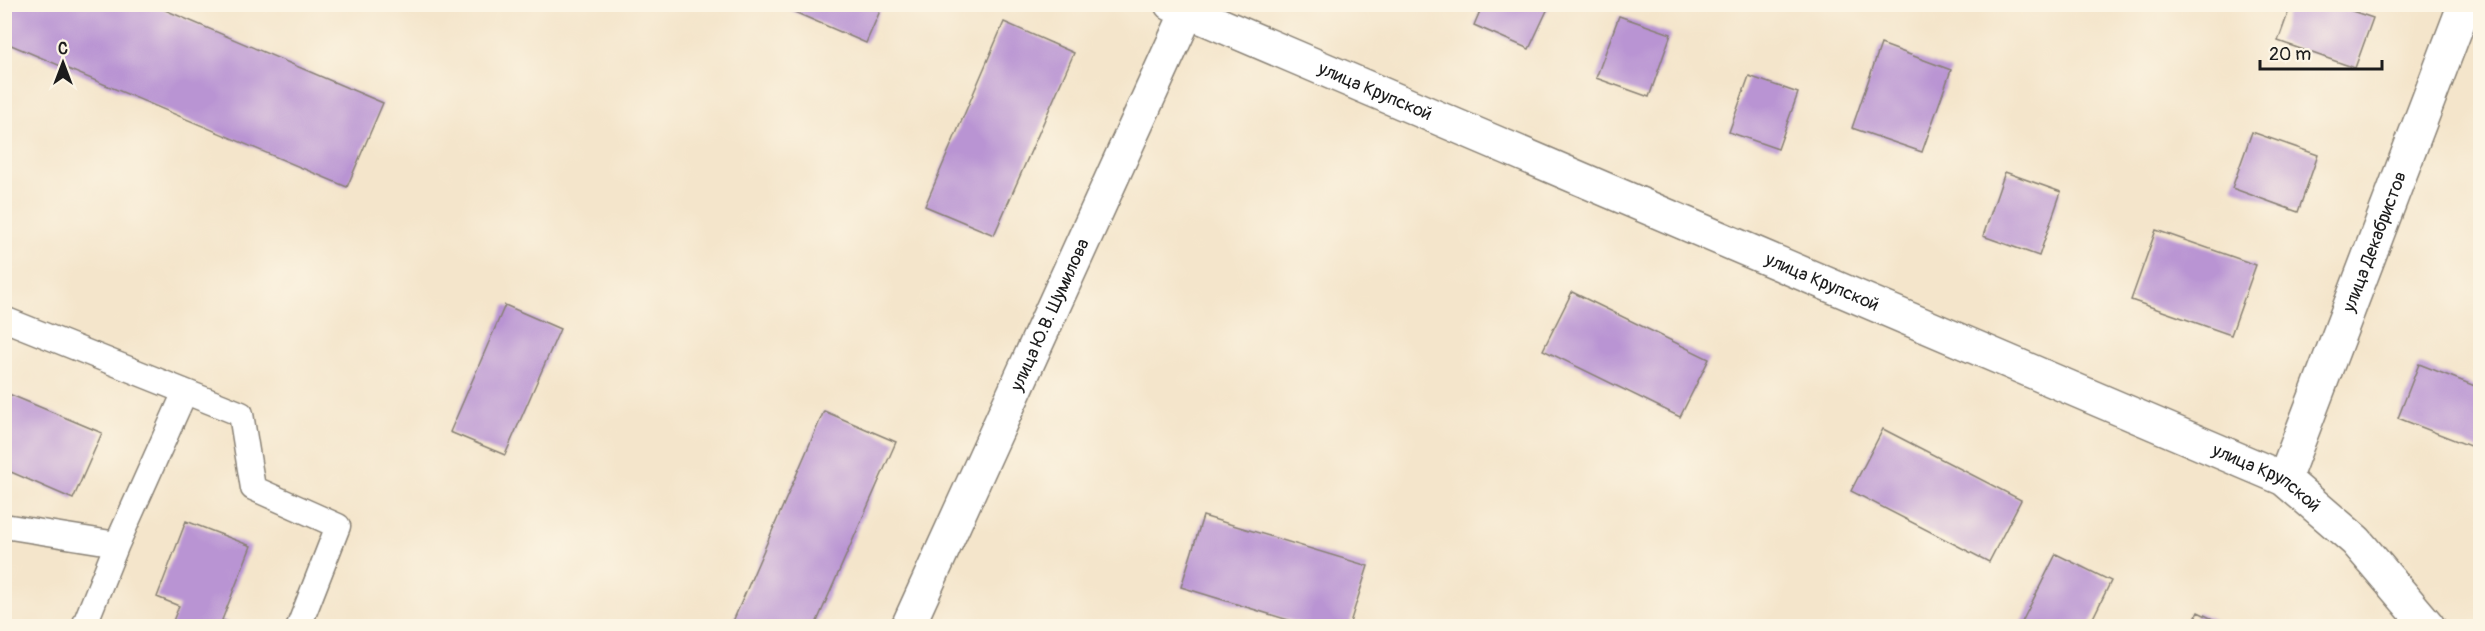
<svg xmlns="http://www.w3.org/2000/svg" width="2485" height="631" font-family="Pangolin,sans-serif">
	<style>
		.building { fill: #b994d3 }
		.lines { fill: none; stroke-linecap: round; stroke-linejoin: round }
		.service-casing { stroke: #888074; stroke-width: 27 }
		.minor-casing { stroke: #888074; stroke-width: 36 }
		.service { stroke: #fff; stroke-width: 24 }
		.minor { stroke: #fff; stroke-width: 33 }
		.labels { text-anchor: middle; stroke-width: 5; stroke-linejoin: round; paint-order: stroke }
		.street-label { font-size: 18px; fill: #1c1c1c; stroke: #fcf5e5 }
	</style>
	<rect width="100%" height="100%" fill="#fcf5e5"/>
	<filter id="ink" filterUnits="userSpaceOnUse"><feTurbulence type="fractalNoise" baseFrequency=".0167" numOctaves="2"/><feDisplacementMap in="SourceGraphic" scale="12" xChannelSelector="R" yChannelSelector="G"/><feConvolveMatrix kernelMatrix="1 2 1 2 8 2 1 2 1" color-interpolation-filters="sRGB"/></filter>
	<filter id="wash" filterUnits="userSpaceOnUse"><feTurbulence type="fractalNoise" baseFrequency=".008" numOctaves="4" result="noise"/><feDisplacementMap in="SourceGraphic" scale="24" xChannelSelector="R" yChannelSelector="G"/><feGaussianBlur stdDeviation="1.35" result="paint"/><feColorMatrix in="noise" values="0 0 0 0 0 0 0 0 0 0 0 0 0 0 0 0 0 1.4 0 .05"/><feComposite in="paint" operator="in"/></filter>
	<g filter="url(#wash)">
		<rect width="100%" height="100%" fill="#f4e5cb"/>
		<g id="blocks">
			<path class="building" d="M 4,4 L 151,4 L 383,103 L 347,187 L 4,42 Z
				M 776,4 L 883,4 L 866,43 Z
				M 1483,4 L 1550,4 L 1529,49 L 1474,25 Z
				M 2291,5 L 2334,5 L 2373,18 L 2355,68 L 2278,41 Z
				M 1619,16 L 1671,34 L 1649,97 L 1596,78 Z
				M 1004,22 L 1074,53 L 994,235 L 925,206 Z
				M 1881,44 L 1951,70 L 1922,152 L 1852,128 Z
				M 1749,76 L 1798,93 L 1778,149 L 1729,132 Z
				M 2252,132 L 2318,155 L 2298,212 L 2232,188 Z
				M 2005,172 L 2061,192 L 2039,256 L 1983,236 Z
				M 2156,230 L 2256,265 L 2231,335 L 2131,300 Z
				M 1572,292 L 1709,359 L 1680,417 L 1543,350 Z
				M 505,305 L 560,329 L 505,455 L 450,432 Z
				M 2419,364 L 2480,388 L 2480,450 L 2398,418 Z
				M 4,392 L 102,433 L 73,499 L 4,469 Z
				M 824,411 L 896,442 L 815,626 L 731,626 Z
				M 1883,429 L 2021,500 L 1989,562 L 1851,491 Z
				M 1203,516 L 1368,566 L 1349,626 L 1308,626 L 1181,587 Z
				M 186,521 L 251,546 L 222,620 L 237,626 L 171,626 L 179,606 L 157,597 Z
				M 2056,554 L 2111,581 L 2089,626 L 2020,626 Z
				M 2198,612 L 2227,626 L 2191,626 Z"/>
		</g>
	</g>
	<g filter="url(#ink)">
		<use href="#blocks" fill-opacity="0" stroke="#888074" stroke-width="1.5"/>
		<g class="lines">
			<g class="service-casing">
				<path id="service" d="M 4,319 L 241,414 L 253,488 L 338,526 L 299,626
					M 4,526 L 117,544 L 185,392
					M 84,626 L 117,544"/>
			</g>
			<g class="minor-casing">
				<g id="minor">
					<path id="s1" d="M 1171,4 L 2284,479 L 2356,541 L 2428,626"/>
					<path id="s2" d="M 2284,479 L 2465,4"/>
					<path id="s3" d="M 908,626 L 1191,4"/>
				</g>
			</g>
			<use href="#service" class="service"/>
			<use href="#minor" class="minor"/>
		</g>
	</g>
	<g class="labels">
		<g class="street-label">
			<text dy="6" stroke="none"><textPath href="#s1" startOffset="222">улица Крупской</textPath></text>
			<text dy="6" stroke="none"><textPath href="#s2" startOffset="254">улица Декабристов</textPath></text>
			<text dy="6" stroke="none"><textPath href="#s1" startOffset="708">улица Крупской</textPath></text>
			<text dy="6" stroke="none"><textPath href="#s3" startOffset="342">улица Ю.В. Шумилова</textPath></text>
			<text dy="6" stroke="none"><textPath href="#s1" startOffset="1194">улица Крупской</textPath></text>
		</g>
	</g>
	<rect width="2485" height="631" fill="none" stroke="#fcf5e5" stroke-width="24"/>
	<g transform="translate(63 63)" stroke="#fcf5e5" stroke-width="4.5" paint-order="stroke">
	<path d="M0-4.5L10 22L0 15L-10 22Z" fill="#1c1c1c"/>
	<text y="-9" font-size="16" font-weight="bold" text-anchor="middle" fill="#1c1c1c">С</text>
	</g>
	<path d="M2260 60v9h122v-9" fill="none" stroke="#1c1c1c" stroke-width="3"/>
	<text x="2269" y="60" font-size="18" fill="#1c1c1c" stroke="#fcf5e5" stroke-width="4.5" paint-order="stroke">20 m</text>
</svg>
